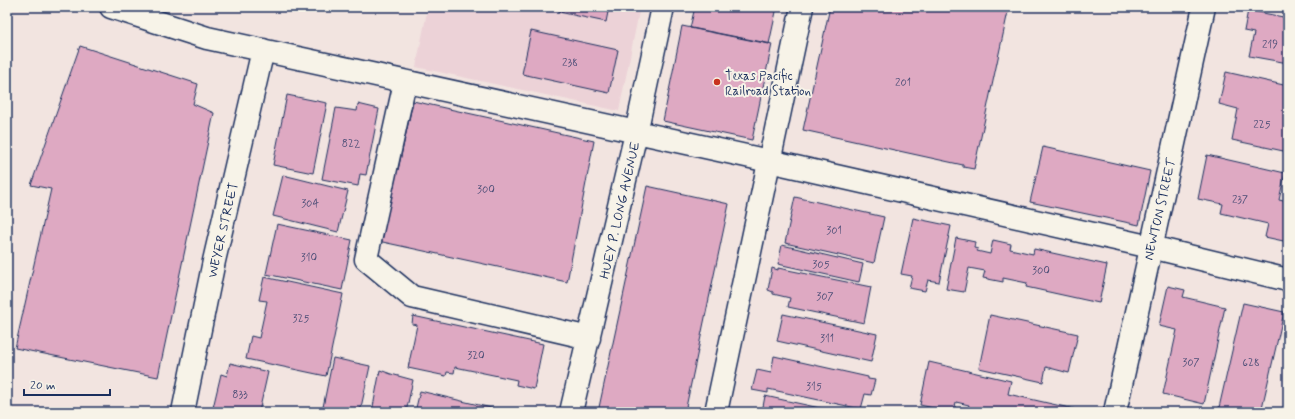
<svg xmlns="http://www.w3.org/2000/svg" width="1295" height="419" font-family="Mynerve,sans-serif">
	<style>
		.built { fill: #ecd2d7 }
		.building { fill: #dea9c2; stroke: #1b2f5e }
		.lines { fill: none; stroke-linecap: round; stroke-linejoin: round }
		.minor-casing { stroke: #1b2f5e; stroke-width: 25 }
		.minor { stroke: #f7f3e8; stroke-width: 22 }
		.poi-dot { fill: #c8321e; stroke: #f7f3e8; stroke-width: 1.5 }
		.labels { text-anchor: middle; stroke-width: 4; stroke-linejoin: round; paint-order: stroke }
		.number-label { font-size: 11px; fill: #4c4e77 }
		.poi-label { font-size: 13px; fill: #1b2f5e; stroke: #f7f3e8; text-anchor: start }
		.street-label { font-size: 13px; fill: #1b2f5e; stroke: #f7f3e8 }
	</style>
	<rect width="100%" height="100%" fill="#f2e4e0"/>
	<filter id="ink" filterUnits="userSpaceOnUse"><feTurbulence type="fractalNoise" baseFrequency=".025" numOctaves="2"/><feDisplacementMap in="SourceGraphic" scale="8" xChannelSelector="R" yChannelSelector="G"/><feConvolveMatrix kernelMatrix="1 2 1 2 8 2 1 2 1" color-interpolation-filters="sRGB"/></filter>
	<g filter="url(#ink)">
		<path class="built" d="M 428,7 L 640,7 L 619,111 L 416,67 Z"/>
		<path class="building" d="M 560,7 L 609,7 L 606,22 L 559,12 Z
			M 695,7 L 777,7 L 769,44 L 690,28 Z
			M 830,7 L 1009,7 L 974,169 L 963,167 L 963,165 L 803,130 Z
			M 1248,10 L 1288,18 L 1288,63 L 1249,56 L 1254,33 L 1244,31 Z
			M 682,26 L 772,44 L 752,140 L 663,121 Z
			M 531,31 L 618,50 L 609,93 L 522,74 Z
			M 80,46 L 198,84 L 193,104 L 214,113 L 158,377 L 15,348 L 51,189 L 31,185 Z
			M 1226,72 L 1288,86 L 1288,152 L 1232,140 L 1238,109 L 1219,104 Z
			M 287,95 L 327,103 L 313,173 L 273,165 Z
			M 413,101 L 594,141 L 567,282 L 378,241 L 391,168 L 398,170 Z
			M 358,104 L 379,109 L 366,175 L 360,174 L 358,186 L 322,179 L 336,108 L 357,111 Z
			M 1043,147 L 1150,171 L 1139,225 L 1030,202 Z
			M 1207,155 L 1285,173 L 1279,200 L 1288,202 L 1288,242 L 1265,237 L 1268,224 L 1221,213 L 1223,204 L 1198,199 Z
			M 283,175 L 348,191 L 338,232 L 273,216 Z
			M 647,186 L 729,204 L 685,412 L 598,412 Z
			M 795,197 L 884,217 L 874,263 L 785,243 Z
			M 913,218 L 951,226 L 939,282 L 928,280 L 925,291 L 909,288 L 912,276 L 901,274 Z
			M 277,224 L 352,240 L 342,290 L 266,274 Z
			M 956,238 L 975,242 L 974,248 L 978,249 L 977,251 L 990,254 L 993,240 L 1011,244 L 1010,249 L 1033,254 L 1034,249 L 1107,265 L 1099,303 L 1026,287 L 1027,283 L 1003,278 L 1003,282 L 983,278 L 985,271 L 969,268 L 964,292 L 946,289 Z
			M 782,245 L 863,264 L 859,282 L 778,264 Z
			M 772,268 L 778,270 L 778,268 L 871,287 L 864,323 L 788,307 L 790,298 L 773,294 L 773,292 L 768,290 Z
			M 264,277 L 343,294 L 326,376 L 246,359 L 251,336 L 259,338 L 267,301 L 259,300 Z
			M 1168,286 L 1185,290 L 1183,297 L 1225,307 L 1204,404 L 1163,394 L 1177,330 L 1159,326 Z
			M 1243,303 L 1284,312 L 1261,412 L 1218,412 Z
			M 783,314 L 877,334 L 871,362 L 777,341 Z
			M 990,315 L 1078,334 L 1069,373 L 1046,367 L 1043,382 L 979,368 Z
			M 413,316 L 543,344 L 534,389 L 516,385 L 517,380 L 455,367 L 454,373 L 447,372 L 446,376 L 408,368 L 417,325 L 412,324 Z
			M 774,356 L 868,377 L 868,379 L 875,380 L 871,395 L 865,394 L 861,409 L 768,389 L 768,393 L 752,390 L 757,370 L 771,373 Z
			M 333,358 L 370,366 L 360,412 L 322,412 Z
			M 929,362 L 1011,381 L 1008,394 L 1074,409 L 1073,412 L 986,412 L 968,408 L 969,405 L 956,402 L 954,412 L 952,412 L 920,405 Z
			M 230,363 L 268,372 L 259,412 L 212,412 L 221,374 L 227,376 Z
			M 380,370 L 391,374 L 413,380 L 406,412 L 372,412 Z
			M 420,391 L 508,412 L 415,412 Z
			M 765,396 L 838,412 L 762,412 Z"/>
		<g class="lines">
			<g class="minor-casing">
				<path id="minor" d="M 111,7 L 207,38 L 769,161 L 1151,247 L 1288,280
					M 405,82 L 366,259 L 412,297 L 589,338
					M 183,412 L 214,261 L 263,50
					M 571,412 L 636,133 L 663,7
					M 716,412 L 802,7
					M 1115,412 L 1204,7"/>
			</g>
			<use href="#minor" class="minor"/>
		</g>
	</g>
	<circle class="poi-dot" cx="717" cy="82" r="4"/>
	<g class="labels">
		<g class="number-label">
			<text x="1270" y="48">219</text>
			<text x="570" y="66">238</text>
			<text x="903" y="86">201</text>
			<text x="1262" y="128">225</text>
			<text x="351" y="147">822</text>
			<text x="486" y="193">300</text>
			<text x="1240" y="203">237</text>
			<text x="310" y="207">304</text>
			<text x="834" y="234">301</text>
			<text x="309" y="261">310</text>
			<text x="821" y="268">305</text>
			<text x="1041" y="274">300</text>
			<text x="825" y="300">307</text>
			<text x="301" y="322">325</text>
			<text x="827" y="342">311</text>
			<text x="476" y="359">320</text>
			<text x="1191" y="366">307</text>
			<text x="1251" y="366">628</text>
			<text x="814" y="390">315</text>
			<text x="240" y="398">833</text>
		</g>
		<g class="poi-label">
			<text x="725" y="80">Texas Pacific<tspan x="725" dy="15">Railroad Station</tspan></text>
		</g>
		<g class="street-label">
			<text transform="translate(1159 209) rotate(-77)" y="5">NEWTON STREET</text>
			<text transform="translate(619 210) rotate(-77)" y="5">HUEY P. LONG AVENUE</text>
			<text transform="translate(222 230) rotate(-77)" y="5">WEYER STREET</text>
		</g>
	</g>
	<rect width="1295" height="419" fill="none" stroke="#f7f3e8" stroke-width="24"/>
	<rect x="12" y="12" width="1271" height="395" fill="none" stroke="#1b2f5e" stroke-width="1.5" filter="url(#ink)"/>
	<path d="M24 389v6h86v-6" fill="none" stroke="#1b2f5e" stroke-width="2"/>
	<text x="30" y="389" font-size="12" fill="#1b2f5e" stroke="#f7f3e8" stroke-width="3" paint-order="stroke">20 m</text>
</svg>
